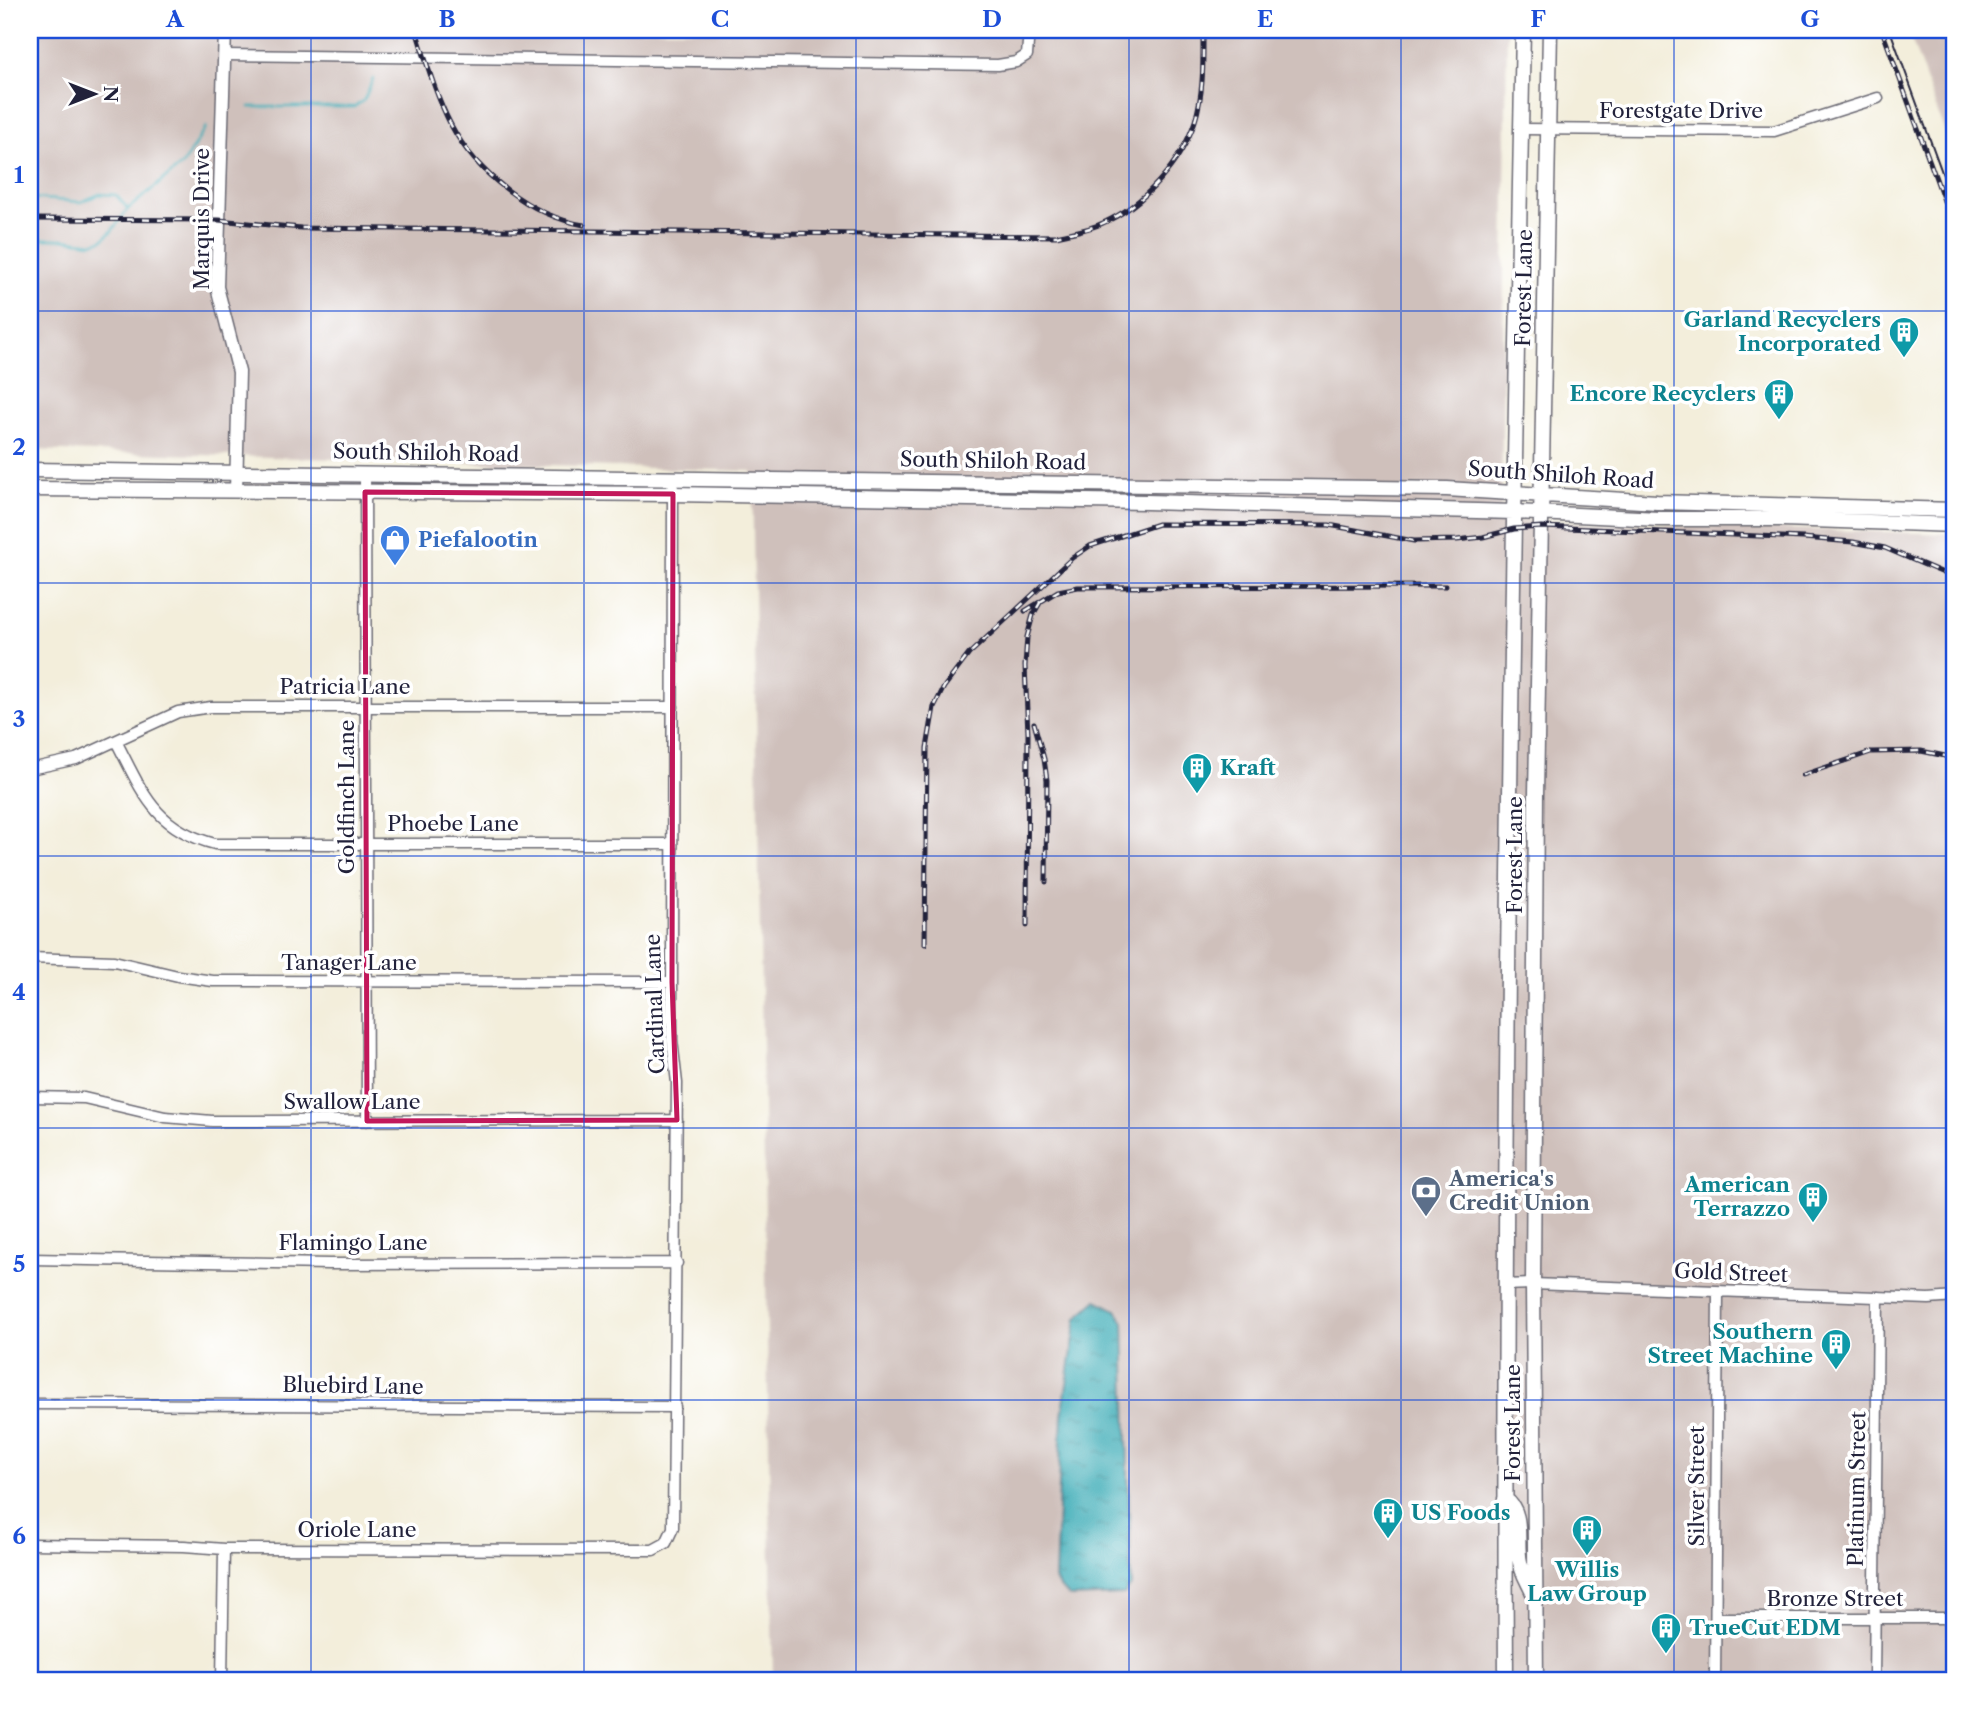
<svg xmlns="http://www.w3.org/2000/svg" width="1985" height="1711" font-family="'Libre Caslon Text',serif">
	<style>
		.industrial { fill: #cfc0bb }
		.water { fill: url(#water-ripples); stroke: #2e6678; stroke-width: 2 }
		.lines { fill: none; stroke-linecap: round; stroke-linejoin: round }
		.stream { stroke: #3aabb6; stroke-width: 2.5 }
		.minor-casing { stroke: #6b6973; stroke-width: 13 }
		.tertiary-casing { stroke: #6b6973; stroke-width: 15 }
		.secondary-casing { stroke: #6b6973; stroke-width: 17 }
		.minor { stroke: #fff; stroke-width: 10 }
		.tertiary { stroke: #fff; stroke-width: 12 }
		.secondary { stroke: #fff; stroke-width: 14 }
		.tram { stroke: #22223b; stroke-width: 2 }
		.rail-casing { stroke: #22223b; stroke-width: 5 }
		.rail { stroke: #fff; stroke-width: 2.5; stroke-dasharray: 8; stroke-linecap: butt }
		.marked { fill: none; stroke: #c2185b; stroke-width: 5; stroke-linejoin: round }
		.grid { fill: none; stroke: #1d4ed8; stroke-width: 2; stroke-opacity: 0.55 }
		.labels { text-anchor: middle; stroke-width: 7; stroke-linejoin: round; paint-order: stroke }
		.street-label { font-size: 21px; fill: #22223b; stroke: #fff }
		.culture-label { font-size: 21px; font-weight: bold; fill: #0d838f; stroke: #fff; text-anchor: end }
		.shop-label { font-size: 21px; font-weight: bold; fill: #366cbe; stroke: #fff; text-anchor: start }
		.service-label { font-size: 21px; font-weight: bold; fill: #4e5e75; stroke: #fff; text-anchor: start }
		.neatline { fill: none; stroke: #1d4ed8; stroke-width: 2.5 }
		.grid-label { font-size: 23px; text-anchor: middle; font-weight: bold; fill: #1d4ed8 }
	</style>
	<defs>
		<pattern id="water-ripples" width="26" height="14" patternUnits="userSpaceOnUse" patternTransform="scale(1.75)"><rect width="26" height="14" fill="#3aabb6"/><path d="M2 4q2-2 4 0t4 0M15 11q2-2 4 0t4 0" fill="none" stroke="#308b95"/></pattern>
	</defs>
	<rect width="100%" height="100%" fill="#fff"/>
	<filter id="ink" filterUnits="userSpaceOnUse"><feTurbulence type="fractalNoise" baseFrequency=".0143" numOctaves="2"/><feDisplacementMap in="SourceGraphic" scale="14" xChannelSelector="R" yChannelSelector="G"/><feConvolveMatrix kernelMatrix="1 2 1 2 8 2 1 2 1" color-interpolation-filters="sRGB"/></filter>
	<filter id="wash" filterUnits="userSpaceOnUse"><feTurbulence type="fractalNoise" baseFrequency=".00686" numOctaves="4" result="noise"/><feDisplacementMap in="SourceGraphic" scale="28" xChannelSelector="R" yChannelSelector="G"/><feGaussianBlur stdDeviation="1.57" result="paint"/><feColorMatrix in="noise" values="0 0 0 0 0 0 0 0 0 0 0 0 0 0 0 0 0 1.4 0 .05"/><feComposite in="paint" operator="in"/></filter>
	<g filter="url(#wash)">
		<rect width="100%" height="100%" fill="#f3eedb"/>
		<path class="industrial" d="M 30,30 L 1507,30 L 1501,520 L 1955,534 L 1955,1681 L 773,1681 L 752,471 L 30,450 Z
			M 1908,30 L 1955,30 L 1955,160 Z"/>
		<path class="water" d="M 1097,1300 L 1116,1310 L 1124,1322 L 1131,1586 L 1124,1595 L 1070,1597 L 1060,1589 L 1055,1579 L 1062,1416 L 1077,1318 Z"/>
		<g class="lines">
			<path class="stream" d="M 250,107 L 354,107 L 364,100 L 373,79
				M 30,198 L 81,202 L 100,194 L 116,195 L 128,209
				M 30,239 L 63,239 L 92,243 L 102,240 L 111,232 L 128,209 L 183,164 L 206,127"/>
		</g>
	</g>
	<g filter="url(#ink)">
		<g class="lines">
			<g class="minor-casing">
				<path id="minor" d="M 224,55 L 998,65 L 1016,62 L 1027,55 L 1029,30
					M 1521,129 L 1774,131 L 1878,98
					M 365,473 L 367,1121
					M 116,741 C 143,793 154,828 215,844 L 672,844
					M 30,769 L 76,759 L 178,712 L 211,707 L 673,707
					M 30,958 L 114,961 L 178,976 L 213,981 L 672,982
					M 30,1097 L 84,1098 L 165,1117 L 212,1121 L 677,1120
					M 30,1259 L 329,1264 L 677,1263
					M 1504,1285 L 1533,1284 L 1929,1299 L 1955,1297
					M 30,1404 L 675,1407
					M 30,1544 L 184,1546 L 224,1549 L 653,1550 L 666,1543 L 673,1528 L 677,1083 L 672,1040 L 672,982 L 673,488
					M 1716,1618 L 1955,1618
					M 222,1681 L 224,1549
					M 1715,1681 L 1718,1292
					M 1874,1681 L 1878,1297"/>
			</g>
			<g class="tertiary-casing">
				<path id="tertiary" d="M 225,30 L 217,287 L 239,372 L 236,491"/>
			</g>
			<g class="secondary-casing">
				<path id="secondary" d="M 30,470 L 1447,489 L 1657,502 L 1955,510
					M 30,489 L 673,494 L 1147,502 L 1514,512 L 1659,519 L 1783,519 L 1955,525
					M 1505,1499 C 1525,1513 1515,1542 1520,1562 C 1522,1573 1529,1583 1533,1593
					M 1506,1681 C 1503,1131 1512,580 1523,30
					M 1536,1681 L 1533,1284 L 1536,794 L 1550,30"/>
			</g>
			<use href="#minor" class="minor"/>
			<use href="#tertiary" class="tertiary"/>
			<use href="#secondary" class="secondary"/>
			<path class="tram" d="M 1890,30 L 1955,208"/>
			<g class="rail-casing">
				<path id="rail" d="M 416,30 C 426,61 436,96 451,125 C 476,173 531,216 584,225
					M 1882,30 L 1955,231
					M 30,219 L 219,220 L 301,228 L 1056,236 C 1072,232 1089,230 1103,223 C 1144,205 1181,163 1195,121 C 1204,92 1203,60 1203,30
					M 1025,611 L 1058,591 L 1078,587 L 1446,586
					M 1034,723 L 1044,759 L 1047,780 L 1046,882
					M 1803,775 L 1871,752 L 1921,751 L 1955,758
					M 1027,926 L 1028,734 L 1025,666 L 1027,637 L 1033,615 L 1041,601
					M 925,944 L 927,748 L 934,707 L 944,687 L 969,654 L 1072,558 L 1090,546 L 1158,524 L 1329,525 L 1414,541 L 1457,540 L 1483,537 L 1514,529 L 1542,527 L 1803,538 L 1853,542 L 1885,548 L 1955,578"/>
			</g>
			<use href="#rail" class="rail"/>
		</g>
	</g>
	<path class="marked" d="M 365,492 L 673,494 L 672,982 L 677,1120 L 367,1121 Z"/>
	<path class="grid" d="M 311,30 L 311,1681M 584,30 L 584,1681M 856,30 L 856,1681M 1129,30 L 1129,1681M 1401,30 L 1401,1681M 1674,30 L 1674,1681M 30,311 L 1955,311M 30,583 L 1955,583M 30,856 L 1955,856M 30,1128 L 1955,1128M 30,1400 L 1955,1400"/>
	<defs>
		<g id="building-pin" transform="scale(1.575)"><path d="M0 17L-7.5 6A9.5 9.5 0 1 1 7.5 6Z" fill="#0f9aa8" stroke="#fff"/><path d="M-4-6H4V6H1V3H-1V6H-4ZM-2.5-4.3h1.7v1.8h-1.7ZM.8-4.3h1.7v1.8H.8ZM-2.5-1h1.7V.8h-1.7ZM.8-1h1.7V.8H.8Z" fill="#fff"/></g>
		<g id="shop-pin" transform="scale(1.575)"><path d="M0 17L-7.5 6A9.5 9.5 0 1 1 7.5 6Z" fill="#3f7fe0" stroke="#fff"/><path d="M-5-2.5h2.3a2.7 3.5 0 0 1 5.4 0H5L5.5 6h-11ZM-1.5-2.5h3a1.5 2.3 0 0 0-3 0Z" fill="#fff"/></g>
		<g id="bank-pin" transform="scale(1.575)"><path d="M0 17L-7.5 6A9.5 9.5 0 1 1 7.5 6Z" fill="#5c6f8a" stroke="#fff"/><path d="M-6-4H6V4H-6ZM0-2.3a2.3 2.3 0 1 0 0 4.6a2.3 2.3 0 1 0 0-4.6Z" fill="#fff"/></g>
	</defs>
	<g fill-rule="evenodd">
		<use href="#building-pin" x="1904" y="332"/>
		<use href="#building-pin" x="1779" y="394"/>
		<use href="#shop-pin" x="395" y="540"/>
		<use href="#building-pin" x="1197" y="768"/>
		<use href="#bank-pin" x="1426" y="1191"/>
		<use href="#building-pin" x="1813" y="1197"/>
		<use href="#building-pin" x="1836" y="1344"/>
		<use href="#building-pin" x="1388" y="1513"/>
		<use href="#building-pin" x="1587" y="1530"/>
		<use href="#building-pin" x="1666" y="1628"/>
	</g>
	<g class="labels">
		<g class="street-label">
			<text x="1681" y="118">Forestgate Drive</text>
			<text transform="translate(202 219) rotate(-90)" y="7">Marquis Drive</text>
			<text transform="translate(1524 288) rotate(-89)" y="7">Forest Lane</text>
			<text transform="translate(426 453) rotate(1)" y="7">South Shiloh Road</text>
			<text transform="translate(993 461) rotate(1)" y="7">South Shiloh Road</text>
			<text transform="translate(1561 475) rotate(4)" y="7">South Shiloh Road</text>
			<text x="345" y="694">Patricia Lane</text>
			<text transform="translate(347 797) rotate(-90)" y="7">Goldfinch Lane</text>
			<text x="453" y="831">Phoebe Lane</text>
			<text transform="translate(1515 855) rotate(-90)" y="7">Forest Lane</text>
			<text x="349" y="970">Tanager Lane</text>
			<text transform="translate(655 1004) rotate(-92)" y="7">Cardinal Lane</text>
			<text x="352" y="1109">Swallow Lane</text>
			<text x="353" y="1250">Flamingo Lane</text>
			<text transform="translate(1731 1273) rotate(2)" y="7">Gold Street</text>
			<text transform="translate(353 1386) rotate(1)" y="7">Bluebird Lane</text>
			<text transform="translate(1513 1423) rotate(-90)" y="7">Forest Lane</text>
			<text transform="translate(1697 1486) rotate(-90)" y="7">Silver Street</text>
			<text transform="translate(1857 1489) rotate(-89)" y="7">Platinum Street</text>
			<text x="357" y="1537">Oriole Lane</text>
			<text x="1835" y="1606">Bronze Street</text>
		</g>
		<g class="culture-label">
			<text x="1881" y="327">Garland Recyclers<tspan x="1881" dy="24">Incorporated</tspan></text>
			<text x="1756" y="401">Encore Recyclers</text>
			<text x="1220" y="775" text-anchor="start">Kraft</text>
			<text x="1790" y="1192">American<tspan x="1790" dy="24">Terrazzo</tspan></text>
			<text x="1813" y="1339">Southern<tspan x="1813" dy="24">Street Machine</tspan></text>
			<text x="1411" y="1520" text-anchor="start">US Foods</text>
			<text x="1587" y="1577" text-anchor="middle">Willis<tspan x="1587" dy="24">Law Group</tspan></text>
			<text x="1689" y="1635" text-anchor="start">TrueCut EDM</text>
		</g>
		<g class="shop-label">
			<text x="418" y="547">Piefalootin</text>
		</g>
		<g class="service-label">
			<text x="1449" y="1186">America's<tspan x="1449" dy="24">Credit Union</tspan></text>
		</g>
	</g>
	<rect width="1985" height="1711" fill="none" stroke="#fff" stroke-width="77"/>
	<g transform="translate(94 94) rotate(90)" stroke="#ffffff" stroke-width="5" paint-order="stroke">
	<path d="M0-5L12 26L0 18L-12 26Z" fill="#22223b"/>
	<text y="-10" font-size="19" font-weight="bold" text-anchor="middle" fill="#22223b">N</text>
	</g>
	<rect x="38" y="38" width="1908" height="1634" class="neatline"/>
	<g class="grid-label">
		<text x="175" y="27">A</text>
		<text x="447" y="27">B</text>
		<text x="720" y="27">C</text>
		<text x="992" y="27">D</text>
		<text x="1265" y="27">E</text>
		<text x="1538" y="27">F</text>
		<text x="1810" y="27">G</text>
		<text x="19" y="183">1</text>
		<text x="19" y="455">2</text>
		<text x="19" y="727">3</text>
		<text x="19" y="1000">4</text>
		<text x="19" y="1272">5</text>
		<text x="19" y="1544">6</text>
	</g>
</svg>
